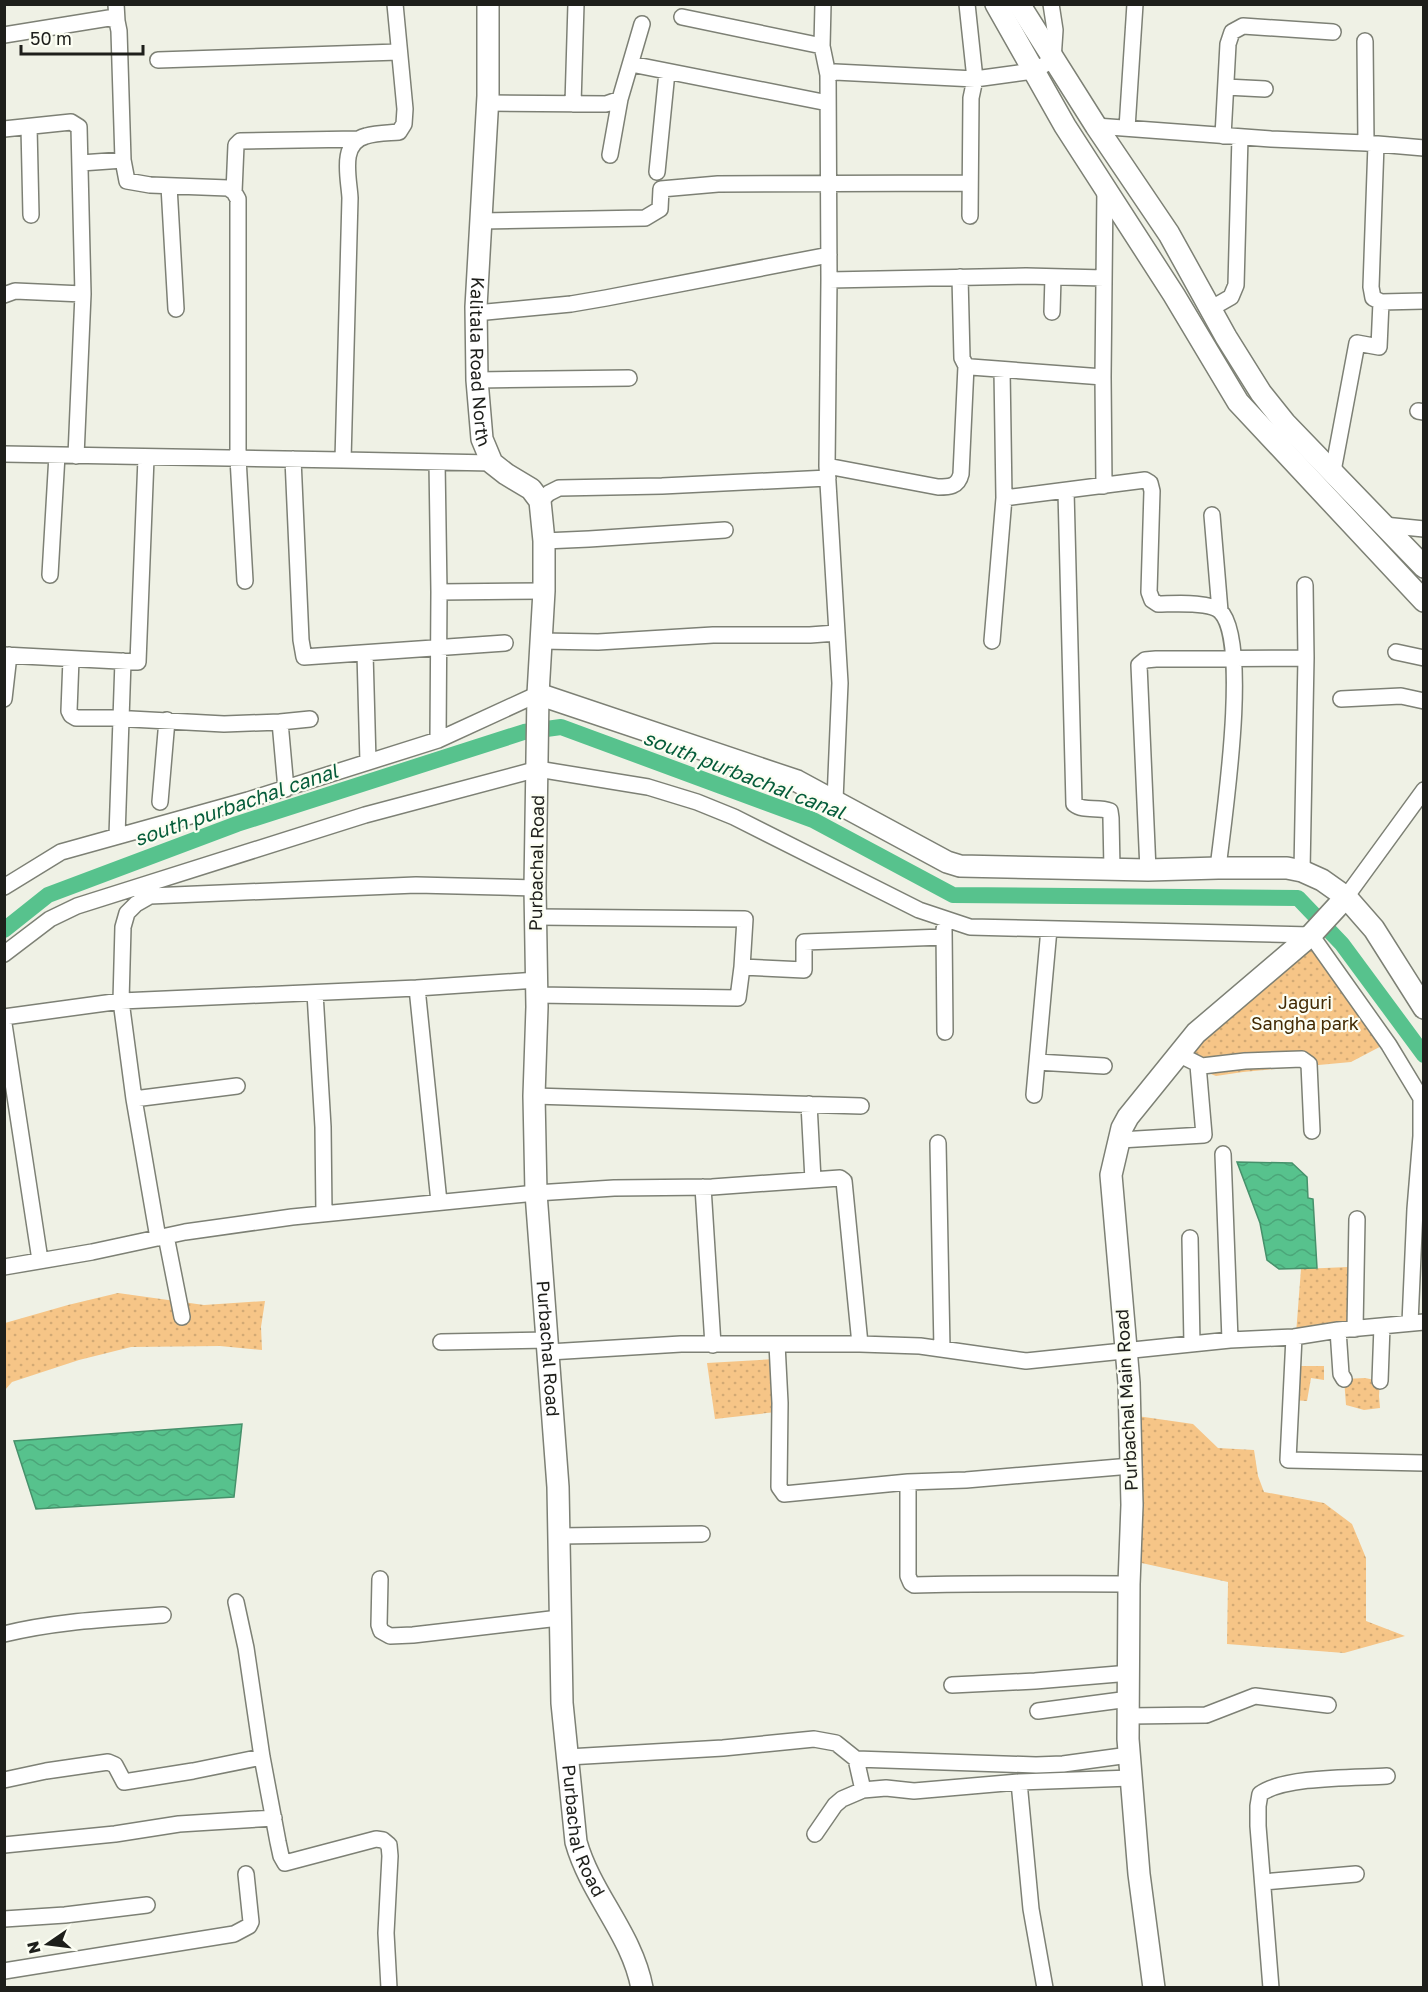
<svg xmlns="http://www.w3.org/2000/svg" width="1428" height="1992" font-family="'Golos Text',sans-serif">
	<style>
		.grass { fill: url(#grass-dots) }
		.water { fill: url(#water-waves); stroke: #46916b; stroke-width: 1.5 }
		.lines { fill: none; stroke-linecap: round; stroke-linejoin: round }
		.canal { stroke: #57c28d; stroke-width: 16 }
		.street-casing { stroke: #7d8075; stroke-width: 18 }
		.secondary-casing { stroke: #7d8075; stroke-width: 24 }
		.street { stroke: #fff; stroke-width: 15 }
		.secondary { stroke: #fff; stroke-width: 21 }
		.labels { text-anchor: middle; stroke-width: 4.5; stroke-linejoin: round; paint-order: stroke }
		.street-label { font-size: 18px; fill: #1e1f1b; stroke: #fcfef3 }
		.park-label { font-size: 18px; fill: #412902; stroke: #fcfef3 }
		.water-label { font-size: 20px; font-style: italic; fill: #055c3a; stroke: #fcfef3 }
	</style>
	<defs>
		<pattern id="grass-dots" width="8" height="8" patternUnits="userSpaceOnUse" patternTransform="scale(1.5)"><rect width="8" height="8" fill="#f6c587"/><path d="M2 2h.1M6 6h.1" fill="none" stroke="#d2a974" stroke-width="1.8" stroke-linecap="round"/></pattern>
		<pattern id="water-waves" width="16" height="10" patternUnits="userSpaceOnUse" patternTransform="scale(1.5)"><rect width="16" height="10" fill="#57c28d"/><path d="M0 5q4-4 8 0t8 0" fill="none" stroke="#4ba679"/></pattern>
	</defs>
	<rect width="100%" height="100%" fill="#eff1e5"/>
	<path class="grass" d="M 1312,941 L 1391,1041 L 1351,1062 L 1243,1072 L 1216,1076 L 1195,1068 L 1182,1057 Z
		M 1348,1267 L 1350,1326 L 1296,1334 L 1301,1269 Z
		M 118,1293 L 204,1305 L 265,1301 L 261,1327 L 262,1350 L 220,1346 L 131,1347 L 79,1360 L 12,1382 L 5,1390 L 5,1323 L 68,1305 Z
		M 775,1359 L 776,1412 L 715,1419 L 707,1363 Z
		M 1293,1366 L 1324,1366 L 1324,1380 L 1311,1378 L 1307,1401 L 1291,1400 Z
		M 1365,1378 L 1380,1381 L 1379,1396 L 1380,1408 L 1364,1410 L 1346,1405 L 1344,1379 Z
		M 1137,1416 L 1193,1424 L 1218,1448 L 1254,1450 L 1258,1476 L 1264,1492 L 1324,1503 L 1352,1524 L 1366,1558 L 1366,1621 L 1405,1636 L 1344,1653 L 1227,1644 L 1228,1582 L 1137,1562 Z"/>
	<path class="water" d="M 1237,1162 L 1292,1163 L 1307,1177 L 1308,1198 L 1313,1199 L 1317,1268 L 1279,1269 L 1267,1260 L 1260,1223 Z
		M 242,1424 L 234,1497 L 36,1509 L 14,1441 Z"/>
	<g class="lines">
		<path class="canal" d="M 4,930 L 48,895 L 237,824 L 524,732 L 561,727 L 813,820 L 953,895 L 1298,898 L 1342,944 L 1424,1055"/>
		<g class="street-casing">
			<path id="street" d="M 116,4 L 117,21
				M 395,4 L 405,109 L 404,124 L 399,132 C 388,133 376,133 366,136 C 339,143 349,178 350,198 L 343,460 L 492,463
				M 823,4 L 822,46 L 828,75 L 829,280 L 827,466 L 840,683 L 835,800
				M 967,4 L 975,79 L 971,98 L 970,216
				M 682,17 L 822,46
				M 4,35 L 109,18 L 117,21 L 119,31 L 123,160 L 127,181 L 150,185 L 228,188 L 234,192 L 238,199 L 238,458 L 245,581
				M 1365,41 L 1366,143
				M 158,60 L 398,52
				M 631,64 L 828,103
				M 828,75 L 835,72 L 975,79 L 1033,71 L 1053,60 L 1055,30 L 1051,4
				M 1226,87 L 1265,89
				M 488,103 L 606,104 L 620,99 L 642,24
				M 573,104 L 576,4
				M 1096,126 L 1271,139 L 1366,143 L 1424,148
				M 29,127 L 31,215
				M 1127,128 L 1135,4
				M 4,129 L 71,122 L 79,127 L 83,294
				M 1223,136 L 1228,44 L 1232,32 L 1243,26 L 1333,32
				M 1376,144 L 1371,287 L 1373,298 L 1381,302 L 1424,301
				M 610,155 L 620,99
				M 81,163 L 123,160
				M 657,172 L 667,72
				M 169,186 L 176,309
				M 234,192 L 236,145 L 240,141 L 358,139
				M 481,221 L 645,218 L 660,209 L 661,189 L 718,184 L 970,183
				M 960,277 L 962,358 L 966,366 L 971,367 L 1103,377 L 1104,486
				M 829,280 L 1026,276 L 1104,278
				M 4,295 L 15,291 L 83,294 L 76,456
				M 1210,309 L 1231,297 L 1236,285 L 1240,137
				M 1052,312 L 1053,277
				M 476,313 L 571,304 L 606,298 L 829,255
				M 1002,370 L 1004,498
				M 1103,377 L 1105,188
				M 477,380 L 629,378
				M 1418,411 L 1424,412
				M 4,454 L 343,460
				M 293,459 L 301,640 L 304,657 L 505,643
				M 437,462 L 439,592 L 438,740
				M 827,466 L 938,487 C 949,487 958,487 961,474 L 966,366
				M 1333,471 L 1357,343 L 1379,347 L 1381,302
				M 1066,491 L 1074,804 C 1084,812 1098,806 1110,811 L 1111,818 L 1112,869
				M 540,501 L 549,493 L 559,488 L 662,486 L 828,478
				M 1212,515 L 1220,611
				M 1384,525 L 1424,529
				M 544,541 L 589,539 L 725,530
				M 50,575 L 57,455
				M 439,592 L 544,591
				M 541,641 L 598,642 L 713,635 L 810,635 L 836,633
				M 992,641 L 1004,498 L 1145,480 L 1150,483 L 1152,491 L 1149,592 L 1152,600 L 1158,604 C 1173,604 1209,601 1220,611 C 1251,640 1223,823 1218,868
				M 1396,652 L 1424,658
				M 365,653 L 368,762
				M 4,655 L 138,662 L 146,458
				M 71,659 L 69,711 L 71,715 L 76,718 L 112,718 L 224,724 L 280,722 L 286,789
				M 4,699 L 9,655
				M 1341,699 L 1401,696 L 1424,701
				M 280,722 L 310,719
				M 160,802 L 167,720
				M 117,836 L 123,661
				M 1148,870 L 1139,665 L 1145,660 L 1156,659 L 1306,658
				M 1302,871 L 1306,658 L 1305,585
				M 4,887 L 61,852 L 248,800 L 438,740 L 538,694
				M 1346,897 L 1424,790
				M 536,917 L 745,919 L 742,967 L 804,970 L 804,942 L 944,937
				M 944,929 L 945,1032
				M 4,954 L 50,919 L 77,906 L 365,815 L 538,769 L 648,787 L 697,802 L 734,817 L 919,910 L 970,927 L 1311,935 L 1389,1045 L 1424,1103
				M 417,988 L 439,1202
				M 315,993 L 323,1127 L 324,1214
				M 536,995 L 738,998 L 742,967
				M 4,1017 L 121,1001 L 417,988 L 537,980
				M 4,1024 L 40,1260
				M 1178,1054 L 1202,1066 L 1245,1061 L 1302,1059 L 1309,1064 L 1312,1131
				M 1037,1062 L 1104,1066
				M 1034,1095 L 1049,929
				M 534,1096 L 861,1106
				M 134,1099 L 237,1086
				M 809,1104 L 813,1180
				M 1120,1140 L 1204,1135 L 1198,1065
				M 938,1143 L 942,1349
				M 1223,1154 L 1230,1340
				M 703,1187 L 713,1345
				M 166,1236 L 182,1317
				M 158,1238 L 134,1099 L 121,1001 L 123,927 L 127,913 L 136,904 L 150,896 L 416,885 L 535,888
				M 1190,1238 L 1192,1344
				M 4,1267 L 92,1252 L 185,1232 L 292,1217 L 536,1193 L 614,1188 L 712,1187 L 840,1178 L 844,1181 L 860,1344
				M 1410,1323 L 1415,1209 L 1421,1136 L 1421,1100
				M 1355,1329 L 1357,1219
				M 1338,1330 L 1341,1374 L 1344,1379
				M 1294,1337 L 1288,1460 L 1424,1463
				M 441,1342 L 548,1340
				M 777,1344 L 780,1403 L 779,1487 L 784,1494 L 908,1482 L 966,1480 L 1131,1466
				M 549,1352 L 681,1344 L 860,1344 L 920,1346 L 1026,1361 L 1230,1340 L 1294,1337 L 1338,1330 L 1424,1322
				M 1380,1381 L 1382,1326
				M 908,1482 L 908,1576 L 911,1583 L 914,1585 C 986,1583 1057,1584 1129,1584
				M 559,1536 L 702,1534
				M 380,1579 L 379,1625 L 381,1631 L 390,1636 L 413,1635 L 559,1618
				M 236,1602 L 246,1648 L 262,1757 L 278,1842 L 281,1856 L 285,1863 L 376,1839 L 383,1840 L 389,1845 L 390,1856 L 386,1933 L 389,1988
				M 4,1634 C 56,1621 110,1619 163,1615
				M 952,1685 L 1035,1681 L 1130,1673
				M 1038,1711 L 1129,1699
				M 1129,1716 L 1206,1715 L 1255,1696 L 1328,1705
				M 568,1757 L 723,1748 L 814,1739 L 836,1743 L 856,1759 L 863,1790
				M 856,1759 L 1036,1765 L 1063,1764 L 1129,1755
				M 4,1780 L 46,1771 L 108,1762 L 115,1765 L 124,1782 L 193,1771 L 262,1757
				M 1019,1782 L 1031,1909 L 1045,1988
				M 815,1834 L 835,1805 L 842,1799 L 863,1790 L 886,1788 L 914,1791 L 1019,1782 L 1131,1778
				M 4,1845 L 115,1834 L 179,1824 L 274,1818
				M 1263,1882 L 1356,1874
				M 4,1919 L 65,1915 L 147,1905
				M 4,1971 L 234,1934 L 249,1926 L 251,1922 L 246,1874
				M 1271,1988 L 1258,1826 L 1258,1806 L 1260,1794 C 1285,1776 1355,1778 1387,1776"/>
		</g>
		<g class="secondary-casing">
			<g id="secondary">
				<path id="s1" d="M 488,4 L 488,96 L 476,307 L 477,380 L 482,439 L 492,463 L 506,474 L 531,489 L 540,501 L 544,541 L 544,591 L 538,694 L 535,888 L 537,1007 L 534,1096 L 536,1193 L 558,1487 L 562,1703 L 576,1842 C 591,1895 632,1934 642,1988"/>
				<path d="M 996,4 L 1065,126 L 1174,295 L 1238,402 L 1424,601"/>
				<path d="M 1019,4 L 1096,126 L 1169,234 L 1226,337 L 1261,393 L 1285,423 L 1424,567"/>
				<path d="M 538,694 L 797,781 L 947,862 L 960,866 L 1148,870 L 1218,868 L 1287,868 L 1302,871 L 1322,880 L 1346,897 L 1374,929 L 1424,1008"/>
				<path d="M 1154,1988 L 1139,1874 L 1128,1739 L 1129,1584 L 1132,1505 L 1129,1383 L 1111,1175 L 1122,1128 L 1128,1117 L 1196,1033 L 1311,935 L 1346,897"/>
			</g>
		</g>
		<use href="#street" class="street"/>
		<use href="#secondary" class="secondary"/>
	</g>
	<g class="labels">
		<g class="street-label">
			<text dy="6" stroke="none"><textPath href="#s1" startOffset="358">Kalitala Road North</textPath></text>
			<text transform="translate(537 863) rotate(-89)" y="6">Purbachal Road</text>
			<text dy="6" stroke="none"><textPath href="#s1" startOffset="1372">Purbachal Road</textPath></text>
			<text transform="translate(1127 1400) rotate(-93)" y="6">Purbachal Main Road</text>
			<text dy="6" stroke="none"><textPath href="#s1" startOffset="1857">Purbachal Road</textPath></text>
		</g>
		<g class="park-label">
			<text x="1305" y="1009">Jaguri<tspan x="1305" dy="21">Sangha park</tspan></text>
		</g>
		<g class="water-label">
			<text transform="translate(744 775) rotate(21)" y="7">south purbachal canal</text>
			<text transform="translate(236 805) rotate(-19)" y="7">south purbachal canal</text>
		</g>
	</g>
	<rect width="1428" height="1992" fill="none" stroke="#1e1f1b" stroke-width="12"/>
	<g transform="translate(48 1944) rotate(256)" stroke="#fcfef3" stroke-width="4.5" paint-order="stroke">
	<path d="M0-4.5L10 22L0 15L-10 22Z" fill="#1e1f1b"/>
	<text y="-9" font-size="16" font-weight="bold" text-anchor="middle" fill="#1e1f1b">N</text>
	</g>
	<path d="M21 45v9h122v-9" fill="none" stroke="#1e1f1b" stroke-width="3"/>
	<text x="30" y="45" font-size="18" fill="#1e1f1b" stroke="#fcfef3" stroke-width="4.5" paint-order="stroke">50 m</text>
</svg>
